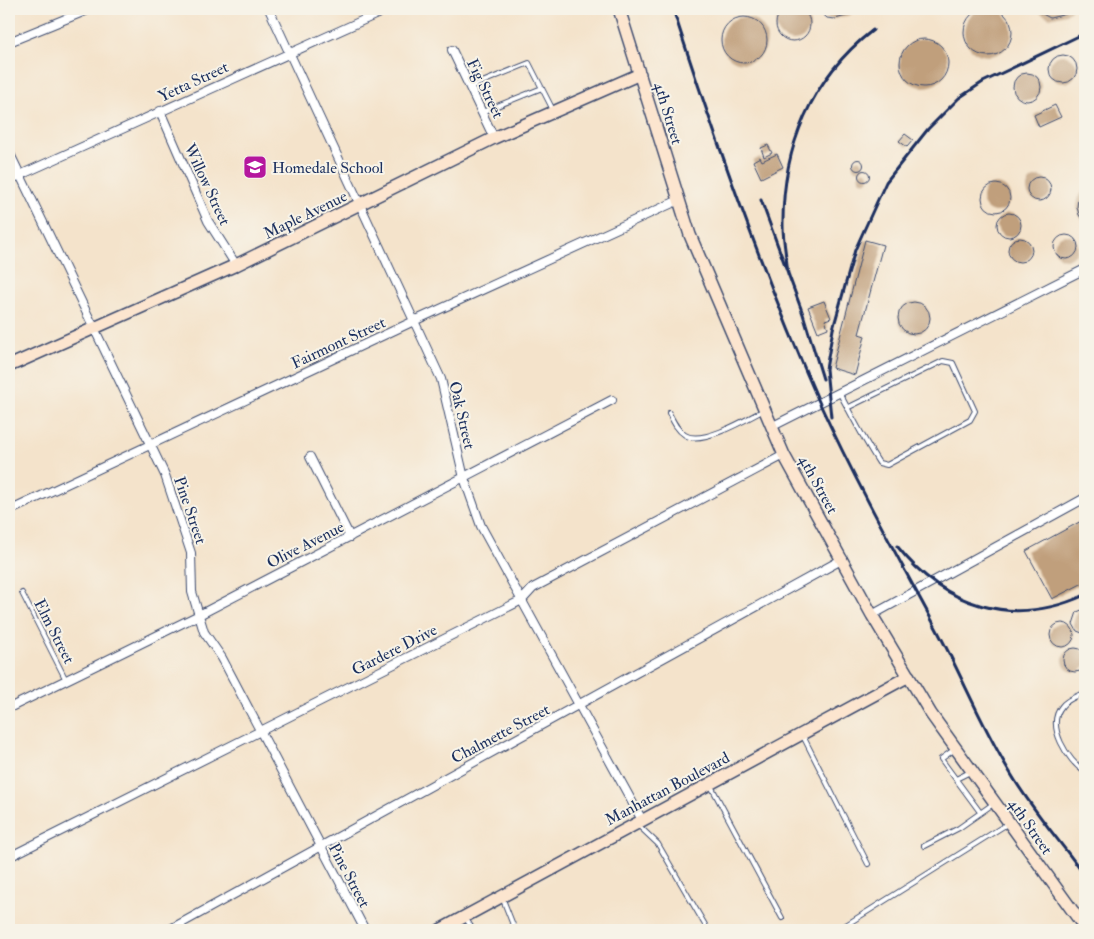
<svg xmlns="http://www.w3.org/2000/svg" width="1094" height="939" font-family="'IM FELL Double Pica',serif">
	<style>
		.building { fill: #c09f7c }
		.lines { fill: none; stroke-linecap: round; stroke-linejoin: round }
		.lane-casing { stroke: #3c4a6e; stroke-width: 6 }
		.street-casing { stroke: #3c4a6e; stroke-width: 10 }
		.secondary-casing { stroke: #3c4a6e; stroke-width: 14 }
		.lane { stroke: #fff; stroke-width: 4 }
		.street { stroke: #fff; stroke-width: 8 }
		.secondary { stroke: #fce5cf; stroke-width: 11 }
		.rail { stroke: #1b2f5e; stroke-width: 3 }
		.labels { text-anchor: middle; stroke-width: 4; stroke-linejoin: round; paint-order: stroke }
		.street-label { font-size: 16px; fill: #1b2f5e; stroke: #f7f3e8 }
		.poi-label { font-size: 16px; fill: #1b2f5e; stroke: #f7f3e8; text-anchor: start }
	</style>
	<rect width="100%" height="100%" fill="#f7f3e8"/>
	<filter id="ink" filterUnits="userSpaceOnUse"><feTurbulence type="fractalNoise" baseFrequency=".02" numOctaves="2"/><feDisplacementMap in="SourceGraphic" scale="10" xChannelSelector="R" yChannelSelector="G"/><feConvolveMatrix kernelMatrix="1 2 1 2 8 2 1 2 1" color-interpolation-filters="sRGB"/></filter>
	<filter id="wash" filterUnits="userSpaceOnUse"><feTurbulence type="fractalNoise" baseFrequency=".0096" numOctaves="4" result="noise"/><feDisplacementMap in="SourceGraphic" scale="20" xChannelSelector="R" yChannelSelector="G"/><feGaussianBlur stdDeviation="1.12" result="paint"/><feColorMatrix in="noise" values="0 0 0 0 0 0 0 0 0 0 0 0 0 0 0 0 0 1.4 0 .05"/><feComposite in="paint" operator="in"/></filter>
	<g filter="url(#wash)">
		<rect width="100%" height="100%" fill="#f4e3cb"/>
		<g id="blocks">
			<path class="building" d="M776 24a17 17 0 1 1 34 0a17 17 0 1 1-34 0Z
				M964 32a24 24 0 1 1 48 0a24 24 0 1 1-48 0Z
				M 817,9 L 856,9 L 850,15 L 835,19 L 827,18 Z
				M 1033,9 L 1072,9 L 1066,14 L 1050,18 Z
				M721 40a23 23 0 1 1 46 0a23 23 0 1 1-46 0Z
				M900 63a24 24 0 1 1 48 0a24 24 0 1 1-48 0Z
				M1049 69a14 14 0 1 1 28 0a14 14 0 1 1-28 0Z
				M1013 87a14 14 0 1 1 28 0a14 14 0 1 1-28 0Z
				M 1055,105 L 1061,117 L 1039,127 L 1034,115 Z
				M 905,134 L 913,140 L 907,147 L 899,141 Z
				M 768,145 L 772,153 L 764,157 L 761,148 Z
				M 777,154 L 783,167 L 761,178 L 753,161 L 760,157 L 762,161 Z
				M852.5 165a5.5 5.5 0 1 1 11 0a5.5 5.5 0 1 1-11 0Z
				M858.5 176a5.5 5.5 0 1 1 11 0a5.5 5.5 0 1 1-11 0Z
				M1027 189a12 12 0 1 1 24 0a12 12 0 1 1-24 0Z
				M982 198a14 14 0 1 1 28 0a14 14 0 1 1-28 0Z
				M 1085,187 L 1085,223 L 1079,215 L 1077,207 L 1078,199 Z
				M997 225a12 12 0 1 1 24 0a12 12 0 1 1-24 0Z
				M1054 247a12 12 0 1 1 24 0a12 12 0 1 1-24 0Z
				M1008 250a12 12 0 1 1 24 0a12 12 0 1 1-24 0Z
				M 865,240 L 883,245 L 859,334 L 865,336 L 855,375 L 832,368 Z
				M 824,301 L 831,318 L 825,320 L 828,328 L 818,332 L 808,307 Z
				M898 318a16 16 0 1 1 32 0a16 16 0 1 1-32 0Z
				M 1085,519 L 1085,582 L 1052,599 L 1026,551 Z
				M 1084,609 L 1085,609 L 1085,634 L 1077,631 L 1073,624 L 1077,612 Z
				M1050 635a12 12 0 1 1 24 0a12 12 0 1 1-24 0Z
				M1063 660a12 12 0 1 1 24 0a12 12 0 1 1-24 0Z"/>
		</g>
	</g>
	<g filter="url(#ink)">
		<use href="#blocks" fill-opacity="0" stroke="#3c4a6e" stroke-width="1"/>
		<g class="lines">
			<g class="lane-casing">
				<path id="lane" d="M 470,87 L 529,63 L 553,110
					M 482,112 L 542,88
					M 839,392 C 852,416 864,440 879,463 L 887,465 L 970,420 L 975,411 L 953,363 L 943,361 L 847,408
					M 669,413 C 673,421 677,430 685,435 C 702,446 747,419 764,410
					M 22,593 L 66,680
					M 1085,692 C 1078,696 1067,699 1062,706 C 1045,726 1068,761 1085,772
					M 803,736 L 868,864
					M 955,749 L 941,759 L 980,812
					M 956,779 L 970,772
					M 711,786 L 782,918
					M 638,825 L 658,844 L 708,930
					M 924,846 L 959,828 L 993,804
					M 502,897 L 515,930
					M 465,917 L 473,930
					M 838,930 L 1007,824"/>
			</g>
			<g class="street-casing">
				<path id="street" d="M 269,9 L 441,379 L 464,478 L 481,526 L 642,820
					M 9,42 L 90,9
					M 452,50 L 494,138
					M 160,111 L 208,221 L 236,265
					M 9,152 L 165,475 L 191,553 L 192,592 L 204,632 L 222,658 L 365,930
					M 9,180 L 388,9
					M 771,427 L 1085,269
					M 310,457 L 350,537
					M 9,511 L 414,321 L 679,200
					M 872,615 L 1085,498
					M 9,708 L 199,615 L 612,400
					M 9,857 L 522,600 L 533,588 L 784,455
					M 169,930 L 843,559"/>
			</g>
			<g class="secondary-casing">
				<path id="secondary" d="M 619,9 L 690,235 L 784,455 L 872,615 L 931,714 L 1085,928
					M 9,366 L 236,265 L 494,138 L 640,74
					M 440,930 L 909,676"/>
			</g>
			<use href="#lane" class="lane"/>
			<use href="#street" class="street"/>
			<use href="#secondary" class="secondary"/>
			<path class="rail" d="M 673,9 C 716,142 763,275 820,404 C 855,480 896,554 936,628 C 962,676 982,727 1011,774 C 1032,810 1061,842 1085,876
				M 761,200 L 803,314 L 823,379
				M 788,275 C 787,259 783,242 783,226 C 782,148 811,78 873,30
				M 831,417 L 826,369 L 833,329 L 855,250 L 886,182 L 928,129 L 959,98 L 983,82 L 1085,33
				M 897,546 C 945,607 1013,628 1085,595"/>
		</g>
	</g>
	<defs>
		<g id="school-square" transform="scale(1.25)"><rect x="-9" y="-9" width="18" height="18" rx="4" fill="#b5179e" stroke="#f7f3e8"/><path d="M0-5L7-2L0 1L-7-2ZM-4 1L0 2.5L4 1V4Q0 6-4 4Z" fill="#fff"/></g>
	</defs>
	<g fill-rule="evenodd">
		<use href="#school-square" x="255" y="167"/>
	</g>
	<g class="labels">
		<g class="street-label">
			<text transform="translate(193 81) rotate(-25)" y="6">Yetta Street</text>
			<text transform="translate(486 88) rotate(64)" y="6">Fig Street</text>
			<text transform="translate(669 113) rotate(73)" y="6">4th Street</text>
			<text transform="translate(208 184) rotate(65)" y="6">Willow Street</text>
			<text transform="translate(305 214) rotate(-26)" y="6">Maple Avenue</text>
			<text transform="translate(338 342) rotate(-25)" y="6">Fairmont Street</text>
			<text transform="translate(463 415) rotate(77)" y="6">Oak Street</text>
			<text transform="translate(819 484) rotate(61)" y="6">4th Street</text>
			<text transform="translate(191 510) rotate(71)" y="6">Pine Street</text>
			<text transform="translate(305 544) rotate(-27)" y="6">Olive Avenue</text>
			<text transform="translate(55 631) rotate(63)" y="6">Elm Street</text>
			<text transform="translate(394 649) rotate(-27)" y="6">Gardere Drive</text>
			<text transform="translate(500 733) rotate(-28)" y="6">Chalmette Street</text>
			<text transform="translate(667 788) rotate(-28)" y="6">Manhattan Boulevard</text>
			<text transform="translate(1031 826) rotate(55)" y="6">4th Street</text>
			<text transform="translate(350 875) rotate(62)" y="6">Pine Street</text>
		</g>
		<g class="poi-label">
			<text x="272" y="173">Homedale School</text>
		</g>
	</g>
	<rect width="1094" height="939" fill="none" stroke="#f7f3e8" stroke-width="30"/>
</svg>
